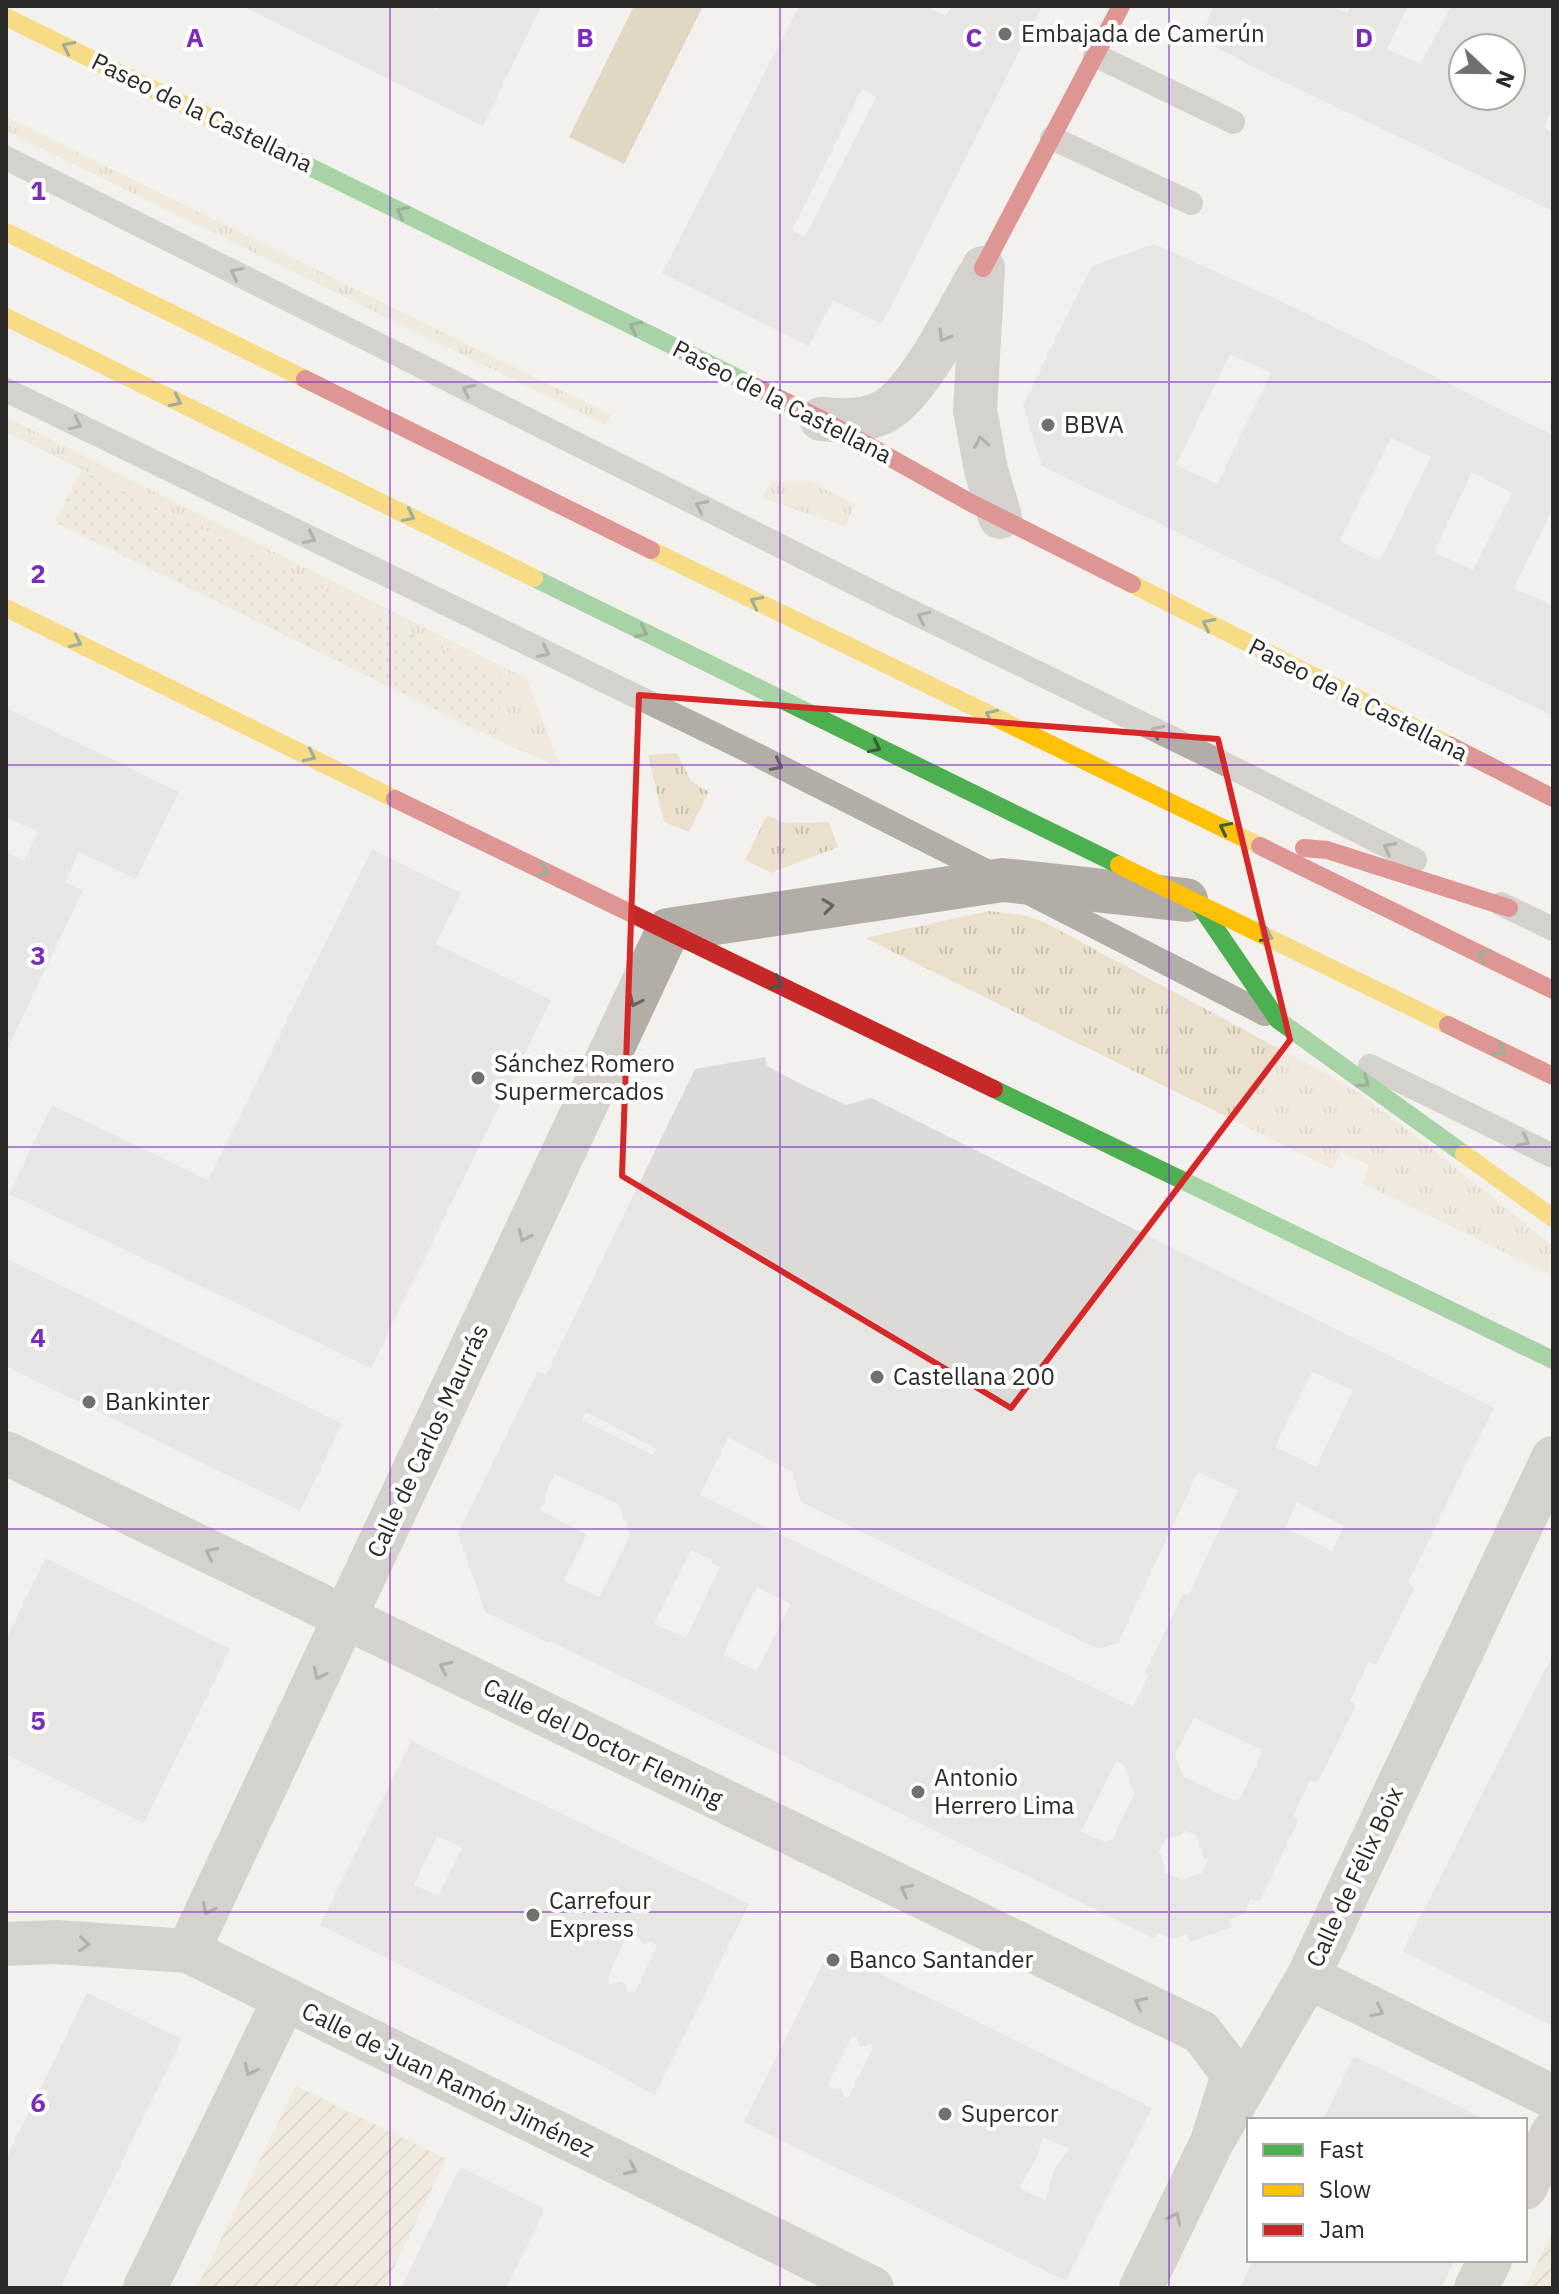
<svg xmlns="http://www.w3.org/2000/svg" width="1559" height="2294" font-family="'IBM Plex Sans',sans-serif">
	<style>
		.grass { fill: url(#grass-tufts) }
		.park { fill: url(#park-dots) }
		.garden { fill: url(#garden-furrows) }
		.water { fill: #cbb893 }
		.building { fill: #dcdad7; fill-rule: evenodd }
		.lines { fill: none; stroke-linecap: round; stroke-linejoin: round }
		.lane { stroke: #b2aea7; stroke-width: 24 }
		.street { stroke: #b2aea7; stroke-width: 44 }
		.fast { stroke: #4caf50; stroke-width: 18 }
		.slow { stroke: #ffc107; stroke-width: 18 }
		.jam { stroke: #c62828; stroke-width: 18 }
		.oneway { stroke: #395f37 }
		.oneway2 { stroke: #686561 }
		.marked { fill: none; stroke: #d62828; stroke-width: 6; stroke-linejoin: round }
		.grid { fill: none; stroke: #7b2cbf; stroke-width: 2; stroke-opacity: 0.55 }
		.poi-dot { fill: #72706c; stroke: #fff; stroke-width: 3 }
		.labels { text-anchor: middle; stroke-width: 8; stroke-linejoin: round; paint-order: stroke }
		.poi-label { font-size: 24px; fill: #2c2a27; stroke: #fff; text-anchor: start }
		.street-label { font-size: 24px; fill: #2c2a27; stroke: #fff }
		.grid-label { font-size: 26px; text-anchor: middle; font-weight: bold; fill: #7b2cbf; stroke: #fff; stroke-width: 8; stroke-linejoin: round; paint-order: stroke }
	</style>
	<defs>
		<pattern id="grass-tufts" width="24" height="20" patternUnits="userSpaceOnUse" patternTransform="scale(2)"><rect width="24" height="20" fill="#ebe0cd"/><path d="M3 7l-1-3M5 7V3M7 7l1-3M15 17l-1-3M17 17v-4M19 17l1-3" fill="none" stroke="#cac0b0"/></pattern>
		<pattern id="park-dots" width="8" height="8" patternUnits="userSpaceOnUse" patternTransform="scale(2)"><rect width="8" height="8" fill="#ebe0cd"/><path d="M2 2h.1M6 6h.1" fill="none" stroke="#cac0b0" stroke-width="1.8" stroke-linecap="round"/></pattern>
		<pattern id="garden-furrows" width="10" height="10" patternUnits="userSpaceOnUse" patternTransform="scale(2)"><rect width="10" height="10" fill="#ebe0cd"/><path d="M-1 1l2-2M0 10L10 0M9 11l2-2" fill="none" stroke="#cac0b0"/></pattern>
	</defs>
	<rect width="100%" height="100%" fill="#f3f1ed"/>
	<path class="grass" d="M 6,117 L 611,415 L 606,425 L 6,131 Z
		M 6,417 L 527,679 L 561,768 L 487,735 L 512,683 L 6,432 Z
		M 771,481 L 812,482 L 855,505 L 845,526 L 762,498 Z
		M 677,753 L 691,781 L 709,792 L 689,832 L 664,822 L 648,755 Z
		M 767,815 L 784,823 L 829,822 L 838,847 L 771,873 L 745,860 Z
		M 989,911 L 1023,915 L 1044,922 L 1352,1088 L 1426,1144 L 1553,1246 L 1553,1276 L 1362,1183 L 1369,1165 L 1341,1152 L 1332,1169 L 865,938 Z"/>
	<path class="park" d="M 81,470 L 512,683 L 487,735 L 55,522 Z"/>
	<path class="garden" d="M 296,2086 L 446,2159 L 384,2288 L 197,2288 Z
		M 1553,2230 L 1553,2288 L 1525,2288 Z"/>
	<path class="water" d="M 634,6 L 703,6 L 624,164 L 569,137 Z"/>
	<path class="building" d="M 243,6 L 428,6 L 437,11 L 440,6 L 541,6 L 483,126 Z
		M 799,6 L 926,6 L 945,16 L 953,6 L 1042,6 L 882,324 L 833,300 L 809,346 L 662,273 ZM 862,89 L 876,97 L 805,237 L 792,230 Z
		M 1214,6 L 1330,6 L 1347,13 L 1351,6 L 1408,6 L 1387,49 L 1421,64 L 1451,6 L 1553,6 L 1553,109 L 1544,127 L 1553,132 L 1553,211 L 1259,70 L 1199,38 ZM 1463,48 L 1511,48 L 1511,96 L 1463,96 Z
		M 1154,244 L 1283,302 L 1553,435 L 1553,514 L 1551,513 L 1514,588 L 1553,606 L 1553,716 L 1042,466 L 1023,405 L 1092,266 ZM 1230,354 L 1271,373 L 1217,484 L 1176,465 ZM 1391,438 L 1431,457 L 1380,561 L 1340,541 ZM 1472,472 L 1512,493 L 1473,570 L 1434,552 Z
		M 6,708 L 179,792 L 136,879 L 79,852 L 65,882 L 83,890 L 6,1052 L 6,852 L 24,861 L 38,832 L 6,817 Z
		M 372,849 L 461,893 L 436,944 L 551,1000 L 371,1368 L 9,1194 L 52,1105 L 208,1180 Z
		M 765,1057 L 767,1066 L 799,1083 L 846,1105 L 871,1098 L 1494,1408 L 1408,1582 L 1412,1585 L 1414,1589 L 1377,1663 L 1373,1665 L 1369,1662 L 1350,1700 L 1353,1702 L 1355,1707 L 1319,1780 L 1314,1782 L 1310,1780 L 1293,1816 L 1297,1818 L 1298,1822 L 1260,1900 L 1255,1901 L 1251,1899 L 1244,1914 L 1229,1920 L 1232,1927 L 1190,1942 L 1187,1934 L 1172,1939 L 1158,1933 L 1156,1937 L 1153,1938 L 550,1641 L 548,1643 L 485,1612 L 458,1533 L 538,1371 L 546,1375 L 695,1069 ZM 1312,1372 L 1353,1390 L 1316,1467 L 1275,1447 ZM 586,1412 L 657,1449 L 653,1455 L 582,1420 ZM 728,1437 L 792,1472 L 801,1502 L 1098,1649 L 1118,1643 L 1198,1472 L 1238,1490 L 1188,1596 L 1183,1594 L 1145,1673 L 1149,1675 L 1133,1707 L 700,1495 ZM 555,1474 L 619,1505 L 624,1521 L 626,1521 L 630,1535 L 599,1597 L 564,1581 L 587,1535 L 540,1510 L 547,1497 L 544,1496 ZM 1297,1502 L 1344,1526 L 1332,1551 L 1285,1528 ZM 691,1550 L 712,1560 L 711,1562 L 720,1567 L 686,1638 L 654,1624 ZM 757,1587 L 790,1604 L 757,1671 L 723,1655 ZM 1194,1718 L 1260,1749 L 1261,1755 L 1240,1799 L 1232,1800 L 1183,1776 L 1175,1755 ZM 1116,1761 L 1124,1765 L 1134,1794 L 1112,1840 L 1105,1842 L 1081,1832 ZM 1185,1831 L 1196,1835 L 1204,1858 L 1208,1859 L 1202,1873 L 1181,1880 L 1164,1872 L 1165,1869 L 1161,1854 L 1158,1853 L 1167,1837 L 1179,1836 Z
		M 6,1258 L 342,1424 L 300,1511 L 6,1366 Z
		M 46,1558 L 230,1649 L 144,1823 L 6,1754 L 6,1639 Z
		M 1553,1654 L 1553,2026 L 1403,1951 Z
		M 411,1741 L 749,1904 L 655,2095 L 585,2057 L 320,1925 ZM 437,1836 L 462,1848 L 438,1896 L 414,1885 ZM 634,1933 L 643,1944 L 652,1942 L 657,1945 L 635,1992 L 627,1992 L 626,1986 L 621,1981 L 609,1985 L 608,1977 L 627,1934 Z
		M 830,1949 L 1152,2108 L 1066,2281 L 744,2122 ZM 851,2037 L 857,2037 L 857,2041 L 860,2046 L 866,2046 L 870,2043 L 873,2047 L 849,2097 L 844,2097 L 841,2088 L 831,2089 L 828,2085 ZM 1043,2137 L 1069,2149 L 1055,2168 L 1045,2200 L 1019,2188 L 1036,2159 Z
		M 87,1993 L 182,2039 L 60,2288 L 6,2288 L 6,2159 Z
		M 1354,2056 L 1456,2105 L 1486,2120 L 1323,2120 Z
		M 460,2167 L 545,2209 L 506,2288 L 401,2288 Z
		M 1253,2260 L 1455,2260 L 1441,2288 L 1240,2288 Z"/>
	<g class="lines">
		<path class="lane" d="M 1095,55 L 1233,122
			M 1052,138 L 1191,203
			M 6,158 L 890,601 L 1217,760 L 1415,860
			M 6,390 L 755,754 L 998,877
			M 1031,894 L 1265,1014
			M 1501,904 L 1553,929
			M 1370,1066 L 1553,1156"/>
		<path class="street" d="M 983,268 L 975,410 L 986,470 L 1000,517
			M 821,419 C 842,421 868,422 887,410 C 921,388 957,313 978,277
			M 6,1453 L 1201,2032 L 1229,2069 L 1231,2081 L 1212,2142
			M 6,1944 L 56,1942 L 188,1951 L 872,2288
			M 188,1951 L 668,930 L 1003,880 L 1186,900
			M 1308,1977 L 1553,2097
			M 1525,2188 L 1553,2132
			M 145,2288 L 284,2000
			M 1141,2288 L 1212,2142 L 1308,1977 L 1553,1458
			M 1476,2288 L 1490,2260"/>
		<path class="fast" d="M 282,153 L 752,385
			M 534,578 L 1119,865
			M 1198,903 L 1278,1020 L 1464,1154
			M 994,1089 L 1553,1360"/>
		<path class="slow" d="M 6,17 L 282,153
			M 6,232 L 305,379
			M 6,317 L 534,578
			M 651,550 L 1260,846
			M 1132,584 L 1449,745
			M 6,608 L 395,799
			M 1119,865 L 1448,1025
			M 1464,1154 L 1553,1218"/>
		<path class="jam" d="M 983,268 L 1121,6
			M 305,379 L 651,550
			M 752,385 L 821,419 L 971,503 L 1132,584
			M 1449,745 L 1553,798
			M 395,799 L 994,1089
			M 1260,846 L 1553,990
			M 1304,848 L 1327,850 L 1509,908
			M 1448,1025 L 1553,1076"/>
	</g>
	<defs><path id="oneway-chevron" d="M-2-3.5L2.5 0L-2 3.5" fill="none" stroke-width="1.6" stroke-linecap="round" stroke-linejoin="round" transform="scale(2)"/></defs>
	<g class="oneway">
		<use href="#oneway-chevron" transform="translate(68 47) rotate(-154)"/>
		<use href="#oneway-chevron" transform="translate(402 212) rotate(-154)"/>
		<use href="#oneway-chevron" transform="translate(635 327) rotate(-154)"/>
		<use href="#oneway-chevron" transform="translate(176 401) rotate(26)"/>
		<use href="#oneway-chevron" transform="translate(409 516) rotate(26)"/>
		<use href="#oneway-chevron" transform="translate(756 602) rotate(-154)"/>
		<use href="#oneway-chevron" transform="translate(1208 624) rotate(-153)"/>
		<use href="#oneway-chevron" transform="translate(642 632) rotate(26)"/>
		<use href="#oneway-chevron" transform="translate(76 642) rotate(26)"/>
		<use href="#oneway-chevron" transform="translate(991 715) rotate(-154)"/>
		<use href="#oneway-chevron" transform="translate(875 747) rotate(26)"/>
		<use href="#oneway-chevron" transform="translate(310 756) rotate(26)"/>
		<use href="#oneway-chevron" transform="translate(1225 828) rotate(-154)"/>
		<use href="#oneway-chevron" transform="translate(543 871) rotate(26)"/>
		<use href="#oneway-chevron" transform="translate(1267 936) rotate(26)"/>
		<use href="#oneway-chevron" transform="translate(1483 955) rotate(-154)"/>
		<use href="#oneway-chevron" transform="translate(777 983) rotate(26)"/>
		<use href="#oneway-chevron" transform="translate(1500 1050) rotate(26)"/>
		<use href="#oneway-chevron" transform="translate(1364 1082) rotate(36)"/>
	</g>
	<g class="oneway2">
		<use href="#oneway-chevron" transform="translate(236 273) rotate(-153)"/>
		<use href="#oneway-chevron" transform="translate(944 336) rotate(121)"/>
		<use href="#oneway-chevron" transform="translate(468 390) rotate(-153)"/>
		<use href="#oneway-chevron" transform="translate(76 424) rotate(26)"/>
		<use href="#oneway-chevron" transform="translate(981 442) rotate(-100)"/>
		<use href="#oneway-chevron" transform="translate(701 506) rotate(-153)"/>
		<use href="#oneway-chevron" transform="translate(310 538) rotate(26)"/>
		<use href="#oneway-chevron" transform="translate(923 617) rotate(-154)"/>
		<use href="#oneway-chevron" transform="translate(544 652) rotate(26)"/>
		<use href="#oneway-chevron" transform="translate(1157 731) rotate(-154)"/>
		<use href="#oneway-chevron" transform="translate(777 765) rotate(27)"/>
		<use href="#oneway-chevron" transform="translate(1389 848) rotate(-153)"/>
		<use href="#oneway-chevron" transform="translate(828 906) rotate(-8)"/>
		<use href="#oneway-chevron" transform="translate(635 1001) rotate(115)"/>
		<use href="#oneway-chevron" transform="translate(1524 1141) rotate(26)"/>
		<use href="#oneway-chevron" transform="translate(524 1236) rotate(115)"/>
		<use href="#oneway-chevron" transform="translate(211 1553) rotate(-154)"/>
		<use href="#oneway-chevron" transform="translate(445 1667) rotate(-154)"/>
		<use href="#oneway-chevron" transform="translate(319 1674) rotate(115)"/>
		<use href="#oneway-chevron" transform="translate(906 1890) rotate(-154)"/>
		<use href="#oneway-chevron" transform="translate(208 1909) rotate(115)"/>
		<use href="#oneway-chevron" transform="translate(84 1944) rotate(4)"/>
		<use href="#oneway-chevron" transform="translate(1140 2003) rotate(-154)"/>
		<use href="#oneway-chevron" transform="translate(1378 2011) rotate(26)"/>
		<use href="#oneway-chevron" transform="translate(250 2070) rotate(116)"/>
		<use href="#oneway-chevron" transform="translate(631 2169) rotate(26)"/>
		<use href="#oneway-chevron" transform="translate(1175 2218) rotate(-64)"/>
	</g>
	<path d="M0 0H1559V2294H0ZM 639,695 L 1218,739 L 1290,1040 L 1011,1408 L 622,1176 Z" fill="#f3f1ed" fill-opacity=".55" fill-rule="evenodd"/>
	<path class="marked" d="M 639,695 L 1218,739 L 1290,1040 L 1011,1408 L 622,1176 Z"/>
	<path class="grid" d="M 390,6 L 390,2288M 780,6 L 780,2288M 1169,6 L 1169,2288M 6,382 L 1553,382M 6,765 L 1553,765M 6,1147 L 1553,1147M 6,1529 L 1553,1529M 6,1912 L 1553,1912"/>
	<g class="poi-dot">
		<circle cx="1005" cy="34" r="8"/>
		<circle cx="1048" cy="425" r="8"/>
		<circle cx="478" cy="1078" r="8"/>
		<circle cx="877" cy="1377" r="8"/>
		<circle cx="89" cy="1402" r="8"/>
		<circle cx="918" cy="1792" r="8"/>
		<circle cx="533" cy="1915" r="8"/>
		<circle cx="833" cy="1960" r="8"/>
		<circle cx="945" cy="2114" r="8"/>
	</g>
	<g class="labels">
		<g class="poi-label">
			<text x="1021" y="42">Embajada de Camerún</text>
			<text x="1064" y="433">BBVA</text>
			<text x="494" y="1072">Sánchez Romero<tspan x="494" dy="28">Supermercados</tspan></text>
			<text x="893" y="1385">Castellana 200</text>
			<text x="105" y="1410">Bankinter</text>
			<text x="934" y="1786">Antonio<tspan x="934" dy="28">Herrero Lima</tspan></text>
			<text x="549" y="1909">Carrefour<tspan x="549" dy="28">Express</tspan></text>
			<text x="849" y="1968">Banco Santander</text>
			<text x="961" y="2122">Supercor</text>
		</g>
		<g class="street-label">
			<text transform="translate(202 113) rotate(26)" y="8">Paseo de la Castellana</text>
			<text transform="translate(782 402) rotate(27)" y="8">Paseo de la Castellana</text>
			<text transform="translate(1358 700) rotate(27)" y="8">Paseo de la Castellana</text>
			<text transform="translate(428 1441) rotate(-65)" y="8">Calle de Carlos Maurrás</text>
			<text transform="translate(603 1743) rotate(26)" y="8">Calle del Doctor Fleming</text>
			<text transform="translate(1355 1877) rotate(-65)" y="8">Calle de Félix Boix</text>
			<text transform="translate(448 2080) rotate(26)" y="8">Calle de Juan Ramón Jiménez</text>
		</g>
	</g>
	<g class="grid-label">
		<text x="195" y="47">A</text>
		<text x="585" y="47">B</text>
		<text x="974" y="47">C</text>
		<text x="1364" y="47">D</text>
		<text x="38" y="200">1</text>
		<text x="38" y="583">2</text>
		<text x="38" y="965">3</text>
		<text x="38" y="1347">4</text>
		<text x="38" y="1730">5</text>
		<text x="38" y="2112">6</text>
	</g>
	<rect width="1559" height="2294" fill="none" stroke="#2c2a27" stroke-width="16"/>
	<rect x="1247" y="2118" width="280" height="144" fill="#ffffff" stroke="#abaaa9" stroke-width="2"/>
	<rect x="1263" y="2144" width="40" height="12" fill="#4caf50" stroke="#abaaa9" stroke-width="2"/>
	<text x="1319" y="2158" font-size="24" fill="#2c2a27">Fast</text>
	<rect x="1263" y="2184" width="40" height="12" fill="#ffc107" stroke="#abaaa9" stroke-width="2"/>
	<text x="1319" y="2198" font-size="24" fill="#2c2a27">Slow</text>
	<rect x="1263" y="2224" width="40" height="12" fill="#c62828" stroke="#abaaa9" stroke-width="2"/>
	<text x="1319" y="2238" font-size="24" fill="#2c2a27">Jam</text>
	<g transform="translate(1487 72) rotate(112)"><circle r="38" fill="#ffffff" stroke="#abaaa9" stroke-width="2"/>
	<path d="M0-6L14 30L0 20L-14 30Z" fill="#72706c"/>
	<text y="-12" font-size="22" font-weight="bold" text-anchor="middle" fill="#2c2a27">N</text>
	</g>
</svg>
